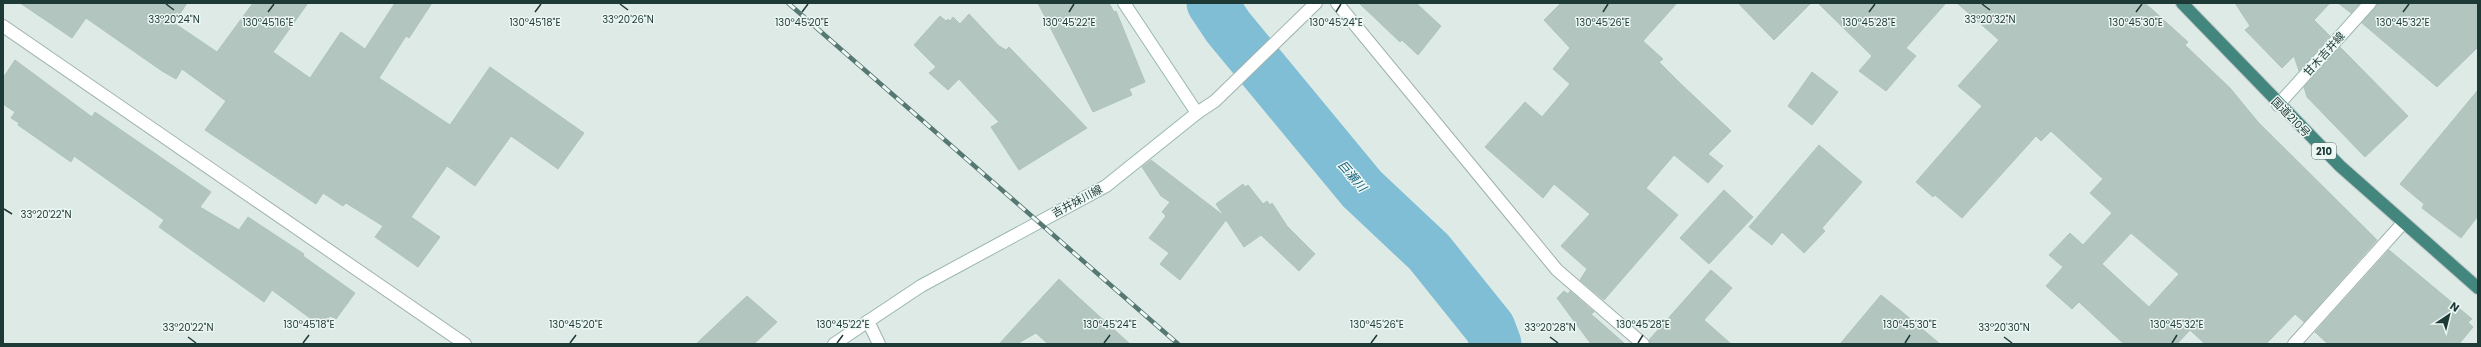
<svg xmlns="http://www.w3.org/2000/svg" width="2481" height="347" font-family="Poppins,'Noto Sans JP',sans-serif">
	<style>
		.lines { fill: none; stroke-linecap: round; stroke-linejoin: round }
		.river { stroke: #7fbed5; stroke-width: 51 }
		.building { fill: #b2c5bf; stroke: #afc4be; fill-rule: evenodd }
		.minor-casing { stroke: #a0b2ae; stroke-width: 14 }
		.tertiary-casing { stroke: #a0b2ae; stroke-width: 14 }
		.secondary-casing { stroke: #9bb7b0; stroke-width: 14 }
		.trunk-casing { stroke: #bcc4c3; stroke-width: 14 }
		.minor { stroke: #fff; stroke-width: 12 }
		.tertiary { stroke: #fff; stroke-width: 12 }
		.secondary { stroke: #fff; stroke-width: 12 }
		.trunk { stroke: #42867e; stroke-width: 12 }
		.rail-casing { stroke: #577772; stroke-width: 4.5 }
		.rail { stroke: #edf7f3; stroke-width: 3; stroke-dasharray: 9; stroke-linecap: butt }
		.ticks { fill: none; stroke: #1e3a36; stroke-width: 1.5 }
		.labels { text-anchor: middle; stroke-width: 3; stroke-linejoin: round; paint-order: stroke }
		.shield { fill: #edf7f3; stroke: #5c736f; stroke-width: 1 }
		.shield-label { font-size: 10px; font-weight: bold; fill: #1e3a36 }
		.street-label { font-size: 11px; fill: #1e3a36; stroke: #edf7f3 }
		.water-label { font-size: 12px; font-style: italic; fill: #145e7a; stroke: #edf7f3 }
		.ticks-label { font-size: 10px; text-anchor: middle; fill: #1e3a36; stroke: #edf7f3; stroke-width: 3; stroke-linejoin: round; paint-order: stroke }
	</style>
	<rect width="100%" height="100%" fill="#ddeae6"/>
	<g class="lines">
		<path class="river" d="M 1212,3 L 1228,27 L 1362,189 L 1429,252 L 1490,328 L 1496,344"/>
	</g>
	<path class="building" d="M 20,3 L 187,3 L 174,23 L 217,52 L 253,3 L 308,3 L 273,52 L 310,78 L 341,32 L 365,49 L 395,3 L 432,3 L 409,38 L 406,36 L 379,78 L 450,125 L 490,67 L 584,133 L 558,169 L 511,136 L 475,186 L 447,166 L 411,217 L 440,237 L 418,267 L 375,237 L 383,226 L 346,203 L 343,206 L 323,193 L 316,204 L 205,130 L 226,101 L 182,69 L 176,79 L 162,71 L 86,18 L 72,38 Z
		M 1038,3 L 1109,3 L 1114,12 L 1116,11 L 1145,82 L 1129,89 L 1132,95 L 1093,112 Z
		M 1359,3 L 1416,3 L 1441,26 L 1418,55 L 1402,40 L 1400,42 Z
		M 1561,3 L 1677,3 L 1643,41 L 1663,59 L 1659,62 L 1681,84 L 1731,131 L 1708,154 L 1723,166 L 1708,183 L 1674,155 L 1646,188 L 1678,215 L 1604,300 L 1580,280 L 1587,269 L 1561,246 L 1590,214 L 1554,184 L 1543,198 L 1485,147 L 1525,102 L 1542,117 L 1570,84 L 1553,69 L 1570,48 L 1544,20 Z
		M 1738,3 L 1811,3 L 1774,40 Z
		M 1818,3 L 1946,3 L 1906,48 L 1916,56 L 1886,91 L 1859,71 L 1872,56 Z
		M 1957,3 L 2145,3 L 2188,42 L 2185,45 L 2230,88 L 2258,122 L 2377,240 L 2304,322 L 2295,314 L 2266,344 L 2205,344 L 2190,330 L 2177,344 L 2124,344 L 2079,302 L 2072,309 L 2046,286 L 2063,267 L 2049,255 L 2070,233 L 2083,245 L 2112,213 L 2090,193 L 2103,179 L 2051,131 L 2041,141 L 2036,136 L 1962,218 L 1935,195 L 1933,197 L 1916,182 L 1982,106 L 1958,86 L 1999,40 ZM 2131,233 L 2179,274 L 2149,307 L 2102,264 Z
		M 2235,3 L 2330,3 L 2314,20 L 2330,36 L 2299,71 L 2294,56 L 2282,68 L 2245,30 L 2250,26 Z
		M 2338,3 L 2360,3 L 2351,13 Z
		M 2377,3 L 2478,3 L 2478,47 L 2437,87 L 2362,23 Z
		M 969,14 L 999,46 L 1006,50 L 1009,47 L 1087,128 L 1019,170 L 991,127 L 999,122 L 959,79 L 948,90 L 929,73 L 936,67 L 914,45 L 940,16 L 946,21 L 948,19 L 950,21 L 953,17 L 960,24 Z
		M 2340,47 L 2408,116 L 2365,157 L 2307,97 L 2304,87 Z
		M 15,60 L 92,117 L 95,112 L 211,192 L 200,207 L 239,230 L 248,217 L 304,254 L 303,256 L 355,293 L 336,319 L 330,316 L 322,327 L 272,290 L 264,302 L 159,227 L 164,220 L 74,156 L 71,162 L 18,125 L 19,123 L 11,118 L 15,112 L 3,104 L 3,78 Z
		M 1812,72 L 1838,92 L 1812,125 L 1788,106 Z
		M 2478,90 L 2478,216 L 2461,238 L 2422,208 L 2424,204 L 2400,184 Z
		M 1819,145 L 1862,182 L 1822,228 L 1825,231 L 1804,253 L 1782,232 L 1772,245 L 1749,227 Z
		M 1151,160 L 1224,216 L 1216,204 L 1243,184 L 1245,187 L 1248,185 L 1263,204 L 1267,201 L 1270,205 L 1272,203 L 1287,226 L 1315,254 L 1299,271 L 1261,235 L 1244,247 L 1226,220 L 1180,280 L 1160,264 L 1169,253 L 1149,238 L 1166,216 L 1162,212 L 1170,202 L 1161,196 L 1142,167 Z
		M 1724,190 L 1753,217 L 1709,264 L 1680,238 Z
		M 2389,250 L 2472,319 L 2468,322 L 2473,327 L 2459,344 L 2328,344 L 2315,332 Z
		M 1711,270 L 1732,288 L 1704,320 L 1731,344 L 1650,344 L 1649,340 Z
		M 1059,279 L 1077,296 L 1130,344 L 1048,344 L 1036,333 L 1017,344 L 999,344 Z
		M 1564,291 L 1568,294 L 1570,291 L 1594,312 L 1591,314 L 1625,344 L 1591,344 L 1557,298 Z
		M 1881,295 L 1901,311 L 1940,344 L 1840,344 Z
		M 747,296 L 777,322 L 754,344 L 696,344 Z"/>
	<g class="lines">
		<g class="minor-casing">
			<path id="minor" d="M 1337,3 L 1557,270 L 1643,344
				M 1197,113 L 1215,101 L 1316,3
				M 868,321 L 879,344
				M 2294,344 L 2403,223"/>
		</g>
		<g class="tertiary-casing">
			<path id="tertiary" d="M 3,26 L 465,344"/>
		</g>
		<g class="secondary-casing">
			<path id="secondary" d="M 2278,105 L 2370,3
				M 834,344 L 921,286 L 1106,186 L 1197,113 L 1124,3"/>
		</g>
		<g class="trunk-casing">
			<path id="trunk" d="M 2182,3 L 2340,166 L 2478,288"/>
		</g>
		<use href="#minor" class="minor"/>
		<use href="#tertiary" class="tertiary"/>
		<use href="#secondary" class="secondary"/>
		<use href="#trunk" class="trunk"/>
		<g class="rail-casing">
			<path id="rail" d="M 788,3 L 1178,344"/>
		</g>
		<use href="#rail" class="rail"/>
	</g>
	<path class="ticks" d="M 166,4 L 174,10M 620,4 L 628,10M 1982,4 L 1990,10M 268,12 L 274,4M 535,12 L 541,4M 802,12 L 808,4M 1069,12 L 1074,4M 1336,12 L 1341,4M 1603,12 L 1608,4M 1869,12 L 1875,4M 2136,12 L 2142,4M 2403,12 L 2409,4M 4,209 L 12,214M 188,337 L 196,343M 1550,337 L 1558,343M 2004,337 L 2012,343M 303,343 L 309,335M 570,343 L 576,335M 837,343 L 843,335M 1104,343 L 1110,335M 1371,343 L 1377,335M 1638,343 L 1643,335M 1905,343 L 1910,335M 2172,343 L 2177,335"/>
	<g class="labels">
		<rect class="shield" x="2312" y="143" width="24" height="16" rx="3"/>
		<g class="shield-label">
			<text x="2324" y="155">210</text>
		</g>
		<g class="street-label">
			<text transform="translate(2324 54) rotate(-48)" y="4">甘木吉井線</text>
			<text transform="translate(2291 117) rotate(46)" y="4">国道210号</text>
			<text transform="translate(1077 201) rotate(-28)" y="4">吉井妹川線</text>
		</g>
		<g class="water-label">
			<text transform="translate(1352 176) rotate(49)" y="4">巨瀬川</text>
		</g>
	</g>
	<g class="ticks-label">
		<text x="174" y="23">33°20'24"N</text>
		<text x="628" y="23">33°20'26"N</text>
		<text x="1990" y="23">33°20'32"N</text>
		<text x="268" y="26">130°45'16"E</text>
		<text x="535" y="26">130°45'18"E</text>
		<text x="802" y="26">130°45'20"E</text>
		<text x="1069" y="26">130°45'22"E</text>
		<text x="1869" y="26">130°45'28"E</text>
		<text x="2403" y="26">130°45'32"E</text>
		<text x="1336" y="26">130°45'24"E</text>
		<text x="1603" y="26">130°45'26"E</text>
		<text x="2136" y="26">130°45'30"E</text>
		<text x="46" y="218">33°20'22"N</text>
		<text x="309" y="328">130°45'18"E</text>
		<text x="576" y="328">130°45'20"E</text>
		<text x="843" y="328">130°45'22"E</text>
		<text x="1110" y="328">130°45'24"E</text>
		<text x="1377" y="328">130°45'26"E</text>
		<text x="1643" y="328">130°45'28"E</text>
		<text x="1910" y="328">130°45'30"E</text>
		<text x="2177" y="328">130°45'32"E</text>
		<text x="188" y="331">33°20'22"N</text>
		<text x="1550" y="331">33°20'28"N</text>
		<text x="2004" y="331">33°20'30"N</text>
	</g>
	<rect width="2481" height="347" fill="none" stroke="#1e3a36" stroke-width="8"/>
	<g transform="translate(2449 315) rotate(35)" stroke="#edf7f3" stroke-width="3" paint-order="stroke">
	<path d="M0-3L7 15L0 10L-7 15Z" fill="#1e3a36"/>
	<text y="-6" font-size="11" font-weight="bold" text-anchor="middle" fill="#1e3a36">N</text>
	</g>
</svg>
